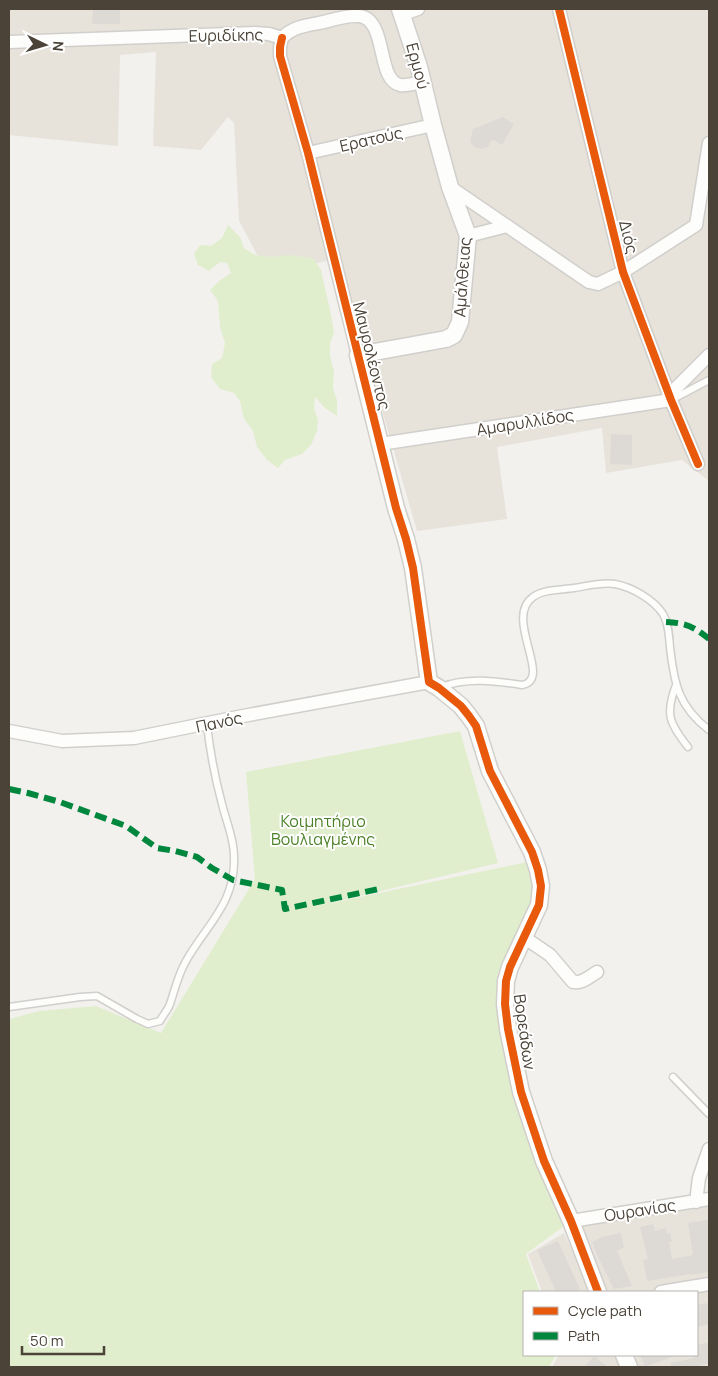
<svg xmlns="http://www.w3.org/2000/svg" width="718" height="1376" font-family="Manrope,sans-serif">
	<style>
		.residential { fill: #e7e3db }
		.green { fill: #e1eecd }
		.building { fill: #dddad6 }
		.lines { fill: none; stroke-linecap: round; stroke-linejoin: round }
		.service-casing { stroke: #d1cfcb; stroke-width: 9 }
		.minor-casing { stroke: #d1cfcb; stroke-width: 15 }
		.tertiary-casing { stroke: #d1cfcb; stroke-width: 19 }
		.service { stroke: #fdfdfc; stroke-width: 6 }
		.minor { stroke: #fdfdfc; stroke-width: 12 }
		.tertiary { stroke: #fdfdfc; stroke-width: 16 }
		.quiet { stroke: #00873e; stroke-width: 6; stroke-dasharray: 12 6; stroke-linecap: butt }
		.cycleway-casing { stroke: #fff; stroke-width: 11 }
		.cycleway { stroke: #e8590c; stroke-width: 8 }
		.labels { text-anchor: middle; stroke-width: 4; stroke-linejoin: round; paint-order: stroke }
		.street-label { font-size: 16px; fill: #4b4338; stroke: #fff }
		.park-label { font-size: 16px; fill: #4b8027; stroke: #fff }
	</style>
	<rect width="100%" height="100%" fill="#f3f1ee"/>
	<path class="residential" d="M 9,9 L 709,9 L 709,481 L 682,460 L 606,473 L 602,428 L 497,447 L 507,519 L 417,531 L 338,258 L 268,275 L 239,221 L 234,123 L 228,117 L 201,150 L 153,146 L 156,52 L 120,55 L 118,146 L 9,135 Z
		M 709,1195 L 709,1367 L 632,1367 L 627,1355 L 697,1355 L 697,1292 L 600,1292 L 571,1221 Z
		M 564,1233 L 592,1292 L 542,1292 L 528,1254 Z
		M 559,1355 L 619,1355 L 624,1367 L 552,1367 Z"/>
	<path class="green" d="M 228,225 L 240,237 L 244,248 L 255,255 L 272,257 L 288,255 L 313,258 L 321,270 L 331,314 L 334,333 L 330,343 L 330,355 L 334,372 L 333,388 L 337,400 L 337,416 L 325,408 L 315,397 L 314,408 L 318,420 L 317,431 L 311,445 L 302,454 L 285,460 L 278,468 L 267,460 L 257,447 L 253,431 L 244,419 L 240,401 L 234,393 L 220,389 L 211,377 L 212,364 L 222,358 L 225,343 L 220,327 L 218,301 L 210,290 L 219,281 L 231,273 L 227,263 L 220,262 L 209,271 L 198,265 L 194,254 L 200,245 L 211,246 L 222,238 Z
		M 460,731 L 498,863 L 322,905 L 532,861 L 537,900 L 502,1017 L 571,1221 L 526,1254 L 540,1292 L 524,1292 L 524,1355 L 556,1355 L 549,1367 L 9,1367 L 9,1019 L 39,1011 L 96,1006 L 161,1033 L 255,879 L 246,772 Z"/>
	<path class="building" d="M 93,9 L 120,9 L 120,24 L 92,24 Z
		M 503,117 L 514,124 L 502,145 L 492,139 L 488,147 L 482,149 L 475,147 L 470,142 L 473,129 Z
		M 611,434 L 632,435 L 632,465 L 610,464 Z
		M 708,1220 L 709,1272 L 690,1275 L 690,1274 L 647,1281 L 643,1260 L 648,1259 L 640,1227 L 653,1224 L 655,1231 L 666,1228 L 667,1234 L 670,1233 L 672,1241 L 669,1242 L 672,1259 L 693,1255 L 688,1223 Z
		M 621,1233 L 624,1247 L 617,1251 L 632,1286 L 614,1289 L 598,1257 L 592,1242 L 602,1237 Z
		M 558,1241 L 580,1289 L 573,1292 L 556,1292 L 537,1250 Z
		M 707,1303 L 709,1313 L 709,1324 L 697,1327 L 697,1305 Z
		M 709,1342 L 709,1364 L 693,1367 L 671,1367 L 671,1363 L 694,1358 L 693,1355 L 697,1355 L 697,1345 Z
		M 640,1355 L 677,1355 L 645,1367 Z
		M 594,1356 L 608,1367 L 584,1367 Z"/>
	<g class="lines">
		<g class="service-casing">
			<path id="service" d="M 671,400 L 709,380
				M 676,685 C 665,714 669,723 688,747
				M 441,687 C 467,677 495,681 522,685 C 554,680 503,618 533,597 C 544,589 561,590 574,588 C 587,586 602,582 615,584 C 632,587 654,600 663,614 C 669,624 669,637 670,647 C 674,684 679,707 709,730
				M 9,1007 L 80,997 L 97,996 L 137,1019 L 148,1024 L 160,1021 C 163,1015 168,1010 170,1004 C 175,989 178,975 186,961 C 207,924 236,903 234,856 C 234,838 226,821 222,804 C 215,778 210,751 207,725
				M 673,1077 L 709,1114"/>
		</g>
		<g class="minor-casing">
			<path id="minor" d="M 559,9 L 623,272 L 671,400 L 698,464
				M 403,14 L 418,9
				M 282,38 L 280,47 L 280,56 L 308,153 L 358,355
				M 282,38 C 293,26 309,25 324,22 C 335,19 348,15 359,16 C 388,19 376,80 400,85 C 407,86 416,83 423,82
				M 9,42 L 255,33 L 269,34 L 282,38
				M 308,153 L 433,125
				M 450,187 L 589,282 L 598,284 L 623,272 L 696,225 L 709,143
				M 468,236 L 507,226
				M 670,394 L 709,355
				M 380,444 L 671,400
				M 9,731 L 62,741 L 134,738 L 243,716 L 429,682
				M 525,938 L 550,955 L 573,982 C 582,984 590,976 597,972
				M 696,1202 L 699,1178 L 709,1149
				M 571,1221 L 709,1199
				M 661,1292 L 709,1284"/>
		</g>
		<g class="tertiary-casing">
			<path id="tertiary" d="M 400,9 L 419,67 L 433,125 L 450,187 L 468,236 L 460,322 L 454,335 L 446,339 L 358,355 L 396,508 L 406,539 L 413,568 L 429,682 L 439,688 L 461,706 L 469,716 L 476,726 L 490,771 L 532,852 L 538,870 L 541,886 L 539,905 L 510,967 L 506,981 L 505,1004 L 508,1029 L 521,1092 L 544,1161 L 571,1221 L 598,1292
				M 624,1355 L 629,1367"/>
		</g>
		<use href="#service" class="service"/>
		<use href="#minor" class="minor"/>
		<use href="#tertiary" class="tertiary"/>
		<path class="quiet" d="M 666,622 C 686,623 693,626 709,639
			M 9,789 L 28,793 L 60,802 L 126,826 L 157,848 L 175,851 L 197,857 L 212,868 L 233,880 L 282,890 L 285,909 L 379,889"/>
		<g class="cycleway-casing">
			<path id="cycleway" d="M 559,9 L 623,272 L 671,400 L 698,464
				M 282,38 L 280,47 L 280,56 L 308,153 L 396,508 L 406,539 L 413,568 L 429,682 L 439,688 L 461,706 L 469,716 L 476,726 L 490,771 L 532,852 L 538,870 L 541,886 L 539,905 L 510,967 L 506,981 L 505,1004 L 508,1029 L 521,1092 L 544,1161 L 571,1221 L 598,1292"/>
		</g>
		<use href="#cycleway" class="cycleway"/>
	</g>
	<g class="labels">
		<g class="street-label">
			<text transform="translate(226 35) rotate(-1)" y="6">Ευριδίκης</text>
			<text transform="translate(418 66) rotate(75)" y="6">Ερμού</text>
			<text transform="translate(371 139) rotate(-13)" y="6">Ερατούς</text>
			<text transform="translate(629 237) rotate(76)" y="6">Διός</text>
			<text transform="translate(462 277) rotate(-86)" y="6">Αμάλθειας</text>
			<text transform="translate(372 356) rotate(76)" y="6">Μαυρολέοντος</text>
			<text transform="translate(525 422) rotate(-9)" y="6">Αμαρυλλίδος</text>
			<text transform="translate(219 722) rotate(-12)" y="6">Πανός</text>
			<text transform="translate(525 1032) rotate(82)" y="6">Βορεάδων</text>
			<text transform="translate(640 1210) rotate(-9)" y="6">Ουρανίας</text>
		</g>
		<g class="park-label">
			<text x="323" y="827">Κοιμητήριο<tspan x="323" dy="18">Βουλιαγμένης</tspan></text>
		</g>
	</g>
	<rect width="718" height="1376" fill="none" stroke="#4b4338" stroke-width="20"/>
	<rect x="523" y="1291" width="175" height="65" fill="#ffffff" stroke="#b7b4af"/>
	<rect x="533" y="1307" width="25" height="8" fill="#e8590c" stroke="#b7b4af"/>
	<text x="568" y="1316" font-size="15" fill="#4b4338">Cycle path</text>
	<rect x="533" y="1332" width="25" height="8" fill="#00873e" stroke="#b7b4af"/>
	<text x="568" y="1341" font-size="15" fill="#4b4338">Path</text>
	<g transform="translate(45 45) rotate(95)" stroke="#ffffff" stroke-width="4" paint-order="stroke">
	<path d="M0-4L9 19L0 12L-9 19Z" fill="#4b4338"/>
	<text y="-8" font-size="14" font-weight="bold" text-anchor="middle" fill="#4b4338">N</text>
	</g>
	<path d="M22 1346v8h82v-8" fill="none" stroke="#4b4338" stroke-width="2.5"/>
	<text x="30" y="1346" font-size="15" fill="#4b4338" stroke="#ffffff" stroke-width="4" paint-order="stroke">50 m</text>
</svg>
